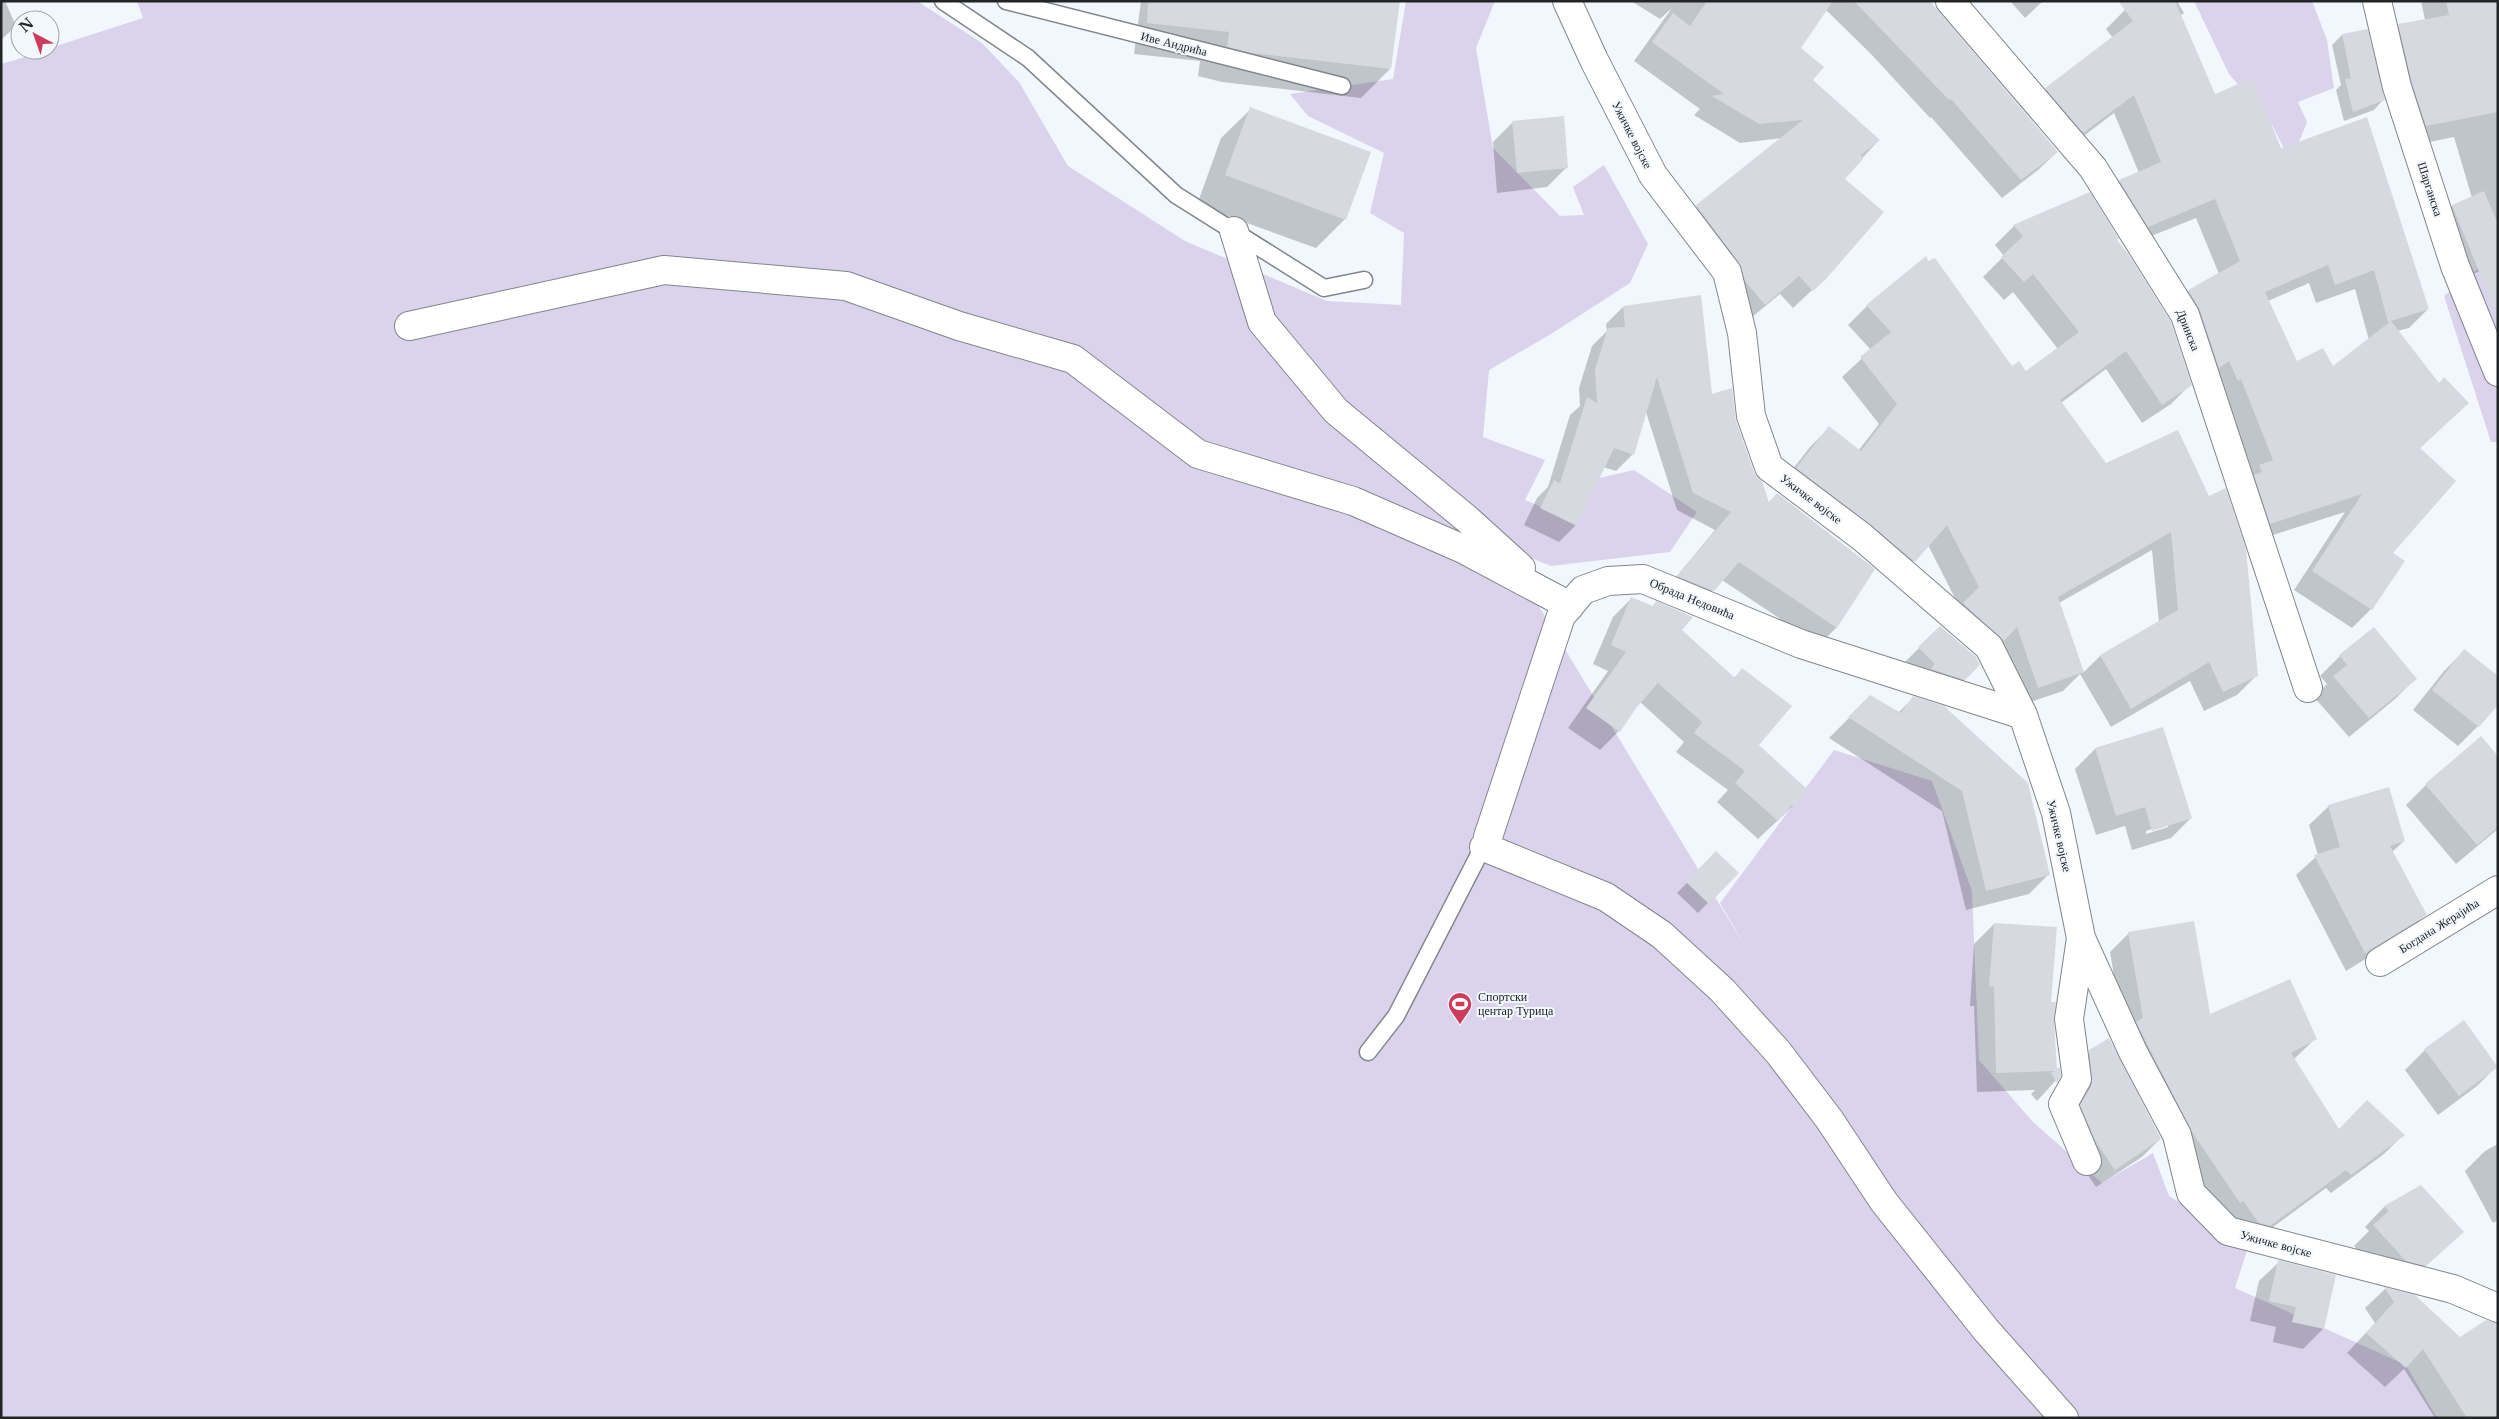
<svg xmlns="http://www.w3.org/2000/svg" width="2499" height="1419" font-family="'Libre Baskerville',serif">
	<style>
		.green { fill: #dad3eb }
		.shadow { fill: #0003; fill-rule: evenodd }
		.building { fill: #d7d9e1 }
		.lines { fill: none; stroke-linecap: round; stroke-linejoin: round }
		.lane-casing { stroke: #80868b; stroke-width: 19 }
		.street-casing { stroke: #80868b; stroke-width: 30 }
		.lane { stroke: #fff; stroke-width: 16 }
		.street { stroke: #fff; stroke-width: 28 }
		.labels { text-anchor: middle; stroke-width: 4; stroke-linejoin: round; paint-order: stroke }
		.street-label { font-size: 12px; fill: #222426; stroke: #f1f7fd }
		.poi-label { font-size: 12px; fill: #222426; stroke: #f1f7fd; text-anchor: start }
	</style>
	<rect width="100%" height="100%" fill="#f1f7fd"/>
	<path class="green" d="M 137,1 L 917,1 L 982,43 L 1019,82 L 1068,166 L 1185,241 L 1327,301 L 1401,305 L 1404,233 L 1370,213 L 1384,153 L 1308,116 L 1290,94 L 1393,79 L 1406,1 L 1495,1 L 1476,48 L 1493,148 L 1560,216 L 1584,215 L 1573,187 L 1604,165 L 1648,244 L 1630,283 L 1551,334 L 1489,370 L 1483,437 L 1545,460 L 1525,500 L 1573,520 L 1599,478 L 1634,470 L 1697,512 L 1670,552 L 1551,566 L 1526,556 L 1515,567 L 1746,948 L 1720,903 L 1834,750 L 1932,781 L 1972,891 L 1979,1060 L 2033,1122 L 2102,1183 L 2153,1153 L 2169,1196 L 2249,1244 L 2235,1288 L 2406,1365 L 2437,1418 L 1,1418 L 1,64 L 50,50 L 50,48 L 143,18 Z
		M 2194,1 L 2312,1 L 2327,40 L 2334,88 L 2298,102 L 2307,122 L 2291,162 L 2272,125 L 2229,74 Z
		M 2498,253 L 2498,442 L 2491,442 L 2444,296 Z"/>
	<path class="shadow" d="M 1,1 L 5,1 L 16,26 L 1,40 Z
		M 1141,1 L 1399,1 L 1390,69 L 1361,98 L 1222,82 L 1198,76 L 1200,61 L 1134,54 Z
		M 1631,1 L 1678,1 L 1677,3 L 1680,1 L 1704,1 L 1746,32 L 1767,1 L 1928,1 L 2057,152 L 2038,170 L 2002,198 L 1931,117 L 1930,118 L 1871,54 L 1826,10 L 1800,48 L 1812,80 L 1879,140 L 1843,179 L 1825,278 L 1793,308 L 1780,294 L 1746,322 L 1721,281 L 1678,225 L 1697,206 L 1782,138 L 1740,143 L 1694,115 L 1700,109 L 1634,61 L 1672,8 L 1660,19 Z
		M 2010,1 L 2043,1 L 2025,18 Z
		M 2142,1 L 2177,1 L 2184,13 L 2180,16 L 2214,95 L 2280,149 L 2428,309 L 2409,328 L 2397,331 L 2439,385 L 2467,403 L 2419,449 L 2391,553 L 2403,561 L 2371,609 L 2352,628 L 2294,590 L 2345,512 L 2251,542 L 2241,485 L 2252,474 L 2221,397 L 2170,310 L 2189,291 L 2219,274 L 2196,218 L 2129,245 L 2101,200 L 2120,181 L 2139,173 L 2114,113 L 2064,151 L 2027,108 L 2046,89 L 2113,38 L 2106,29 L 2125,10 ZM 2309,283 L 2316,303 L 2355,289 L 2369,340 L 2333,368 L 2297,363 L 2268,301 Z
		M 2421,1 L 2498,1 L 2498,256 L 2485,269 L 2454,282 L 2432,227 L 2452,206 L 2472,198 L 2454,137 L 2405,147 L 2378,46 L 2399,25 L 2425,20 Z
		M 2342,35 L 2383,100 L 2374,110 L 2344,121 L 2336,90 L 2341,85 L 2332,45 Z
		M 1251,109 L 1345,219 L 1316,248 L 1197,205 L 1221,138 Z
		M 1513,122 L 1567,167 L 1547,187 L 1497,193 L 1493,142 Z
		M 2014,226 L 2116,240 L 2190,385 L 2171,404 L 2142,423 L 2106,369 L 2061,403 L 2106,465 L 2177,432 L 2257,675 L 2237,695 L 2204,711 L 2190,681 L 2111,727 L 2080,674 L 2063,691 L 2019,706 L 1960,608 L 1928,545 L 1895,581 L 1852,544 L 1778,488 L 1810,447 L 1829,428 L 1858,451 L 1879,424 L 1842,377 L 1871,350 L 1848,325 L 1867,306 L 2026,373 L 2058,349 L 2013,292 L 2004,300 L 1983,277 L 2004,256 L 1995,245 ZM 2152,550 L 2159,623 L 2100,656 L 2083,673 L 2059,603 Z
		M 1623,307 L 1735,421 L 1753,473 L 1767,504 L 1777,494 L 1874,570 L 1836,628 L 1819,645 L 1722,580 L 1696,608 L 1662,594 L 1715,530 L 1677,510 L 1646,412 L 1633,454 L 1616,471 L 1603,467 L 1576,525 L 1559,542 L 1524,525 L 1537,498 L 1548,487 L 1570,415 L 1580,406 L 1579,388 L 1592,346 L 1607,331 L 1606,324 Z
		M 1632,598 L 1680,630 L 1734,678 L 1742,670 L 1757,745 L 1806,791 L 1793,806 L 1758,839 L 1717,802 L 1728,790 L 1676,752 L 1684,742 L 1640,702 L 1619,731 L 1600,750 L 1568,728 L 1608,671 L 1593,664 L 1613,617 Z
		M 1940,627 L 1979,664 L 1944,699 L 1899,668 Z
		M 2464,651 L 2478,726 L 2458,746 L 2413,710 L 2444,671 Z
		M 2340,656 L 2415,679 L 2395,699 L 2349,737 L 2314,697 L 2327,684 L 2320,676 Z
		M 1870,697 L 1898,713 L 1913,698 L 2049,874 L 2029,894 L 1966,910 L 1942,811 L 1829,738 Z
		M 2162,728 L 2191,818 L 2171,838 L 2132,850 L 2125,826 L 2096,835 L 2075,769 L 2095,749 ZM 2168,824 L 2168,827 L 2146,834 L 2146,831 Z
		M 2498,758 L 2498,829 L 2456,864 L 2406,805 L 2426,785 Z
		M 2329,806 L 2404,841 L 2392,852 L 2425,915 L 2406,934 L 2346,971 L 2296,875 L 2318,855 L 2309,825 Z
		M 1716,853 L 1737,873 L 1698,913 L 1677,893 Z
		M 1994,924 L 2050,1004 L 2056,1071 L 2060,1076 L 2037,1101 L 2031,1094 L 2035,1090 L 1977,1092 L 1974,1006 L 1970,1006 L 1974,944 Z
		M 2129,933 L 2209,1016 L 2315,1039 L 2293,1060 L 2338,1130 L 2403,1135 L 2384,1154 L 2331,1193 L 2326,1188 L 2250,1244 L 2221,1221 L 2124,1035 L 2110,952 Z
		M 2425,1050 L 2497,1066 L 2477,1086 L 2438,1115 L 2405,1070 Z
		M 2090,1051 L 2160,1139 L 2142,1157 L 2096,1187 L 2078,1160 L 2071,1069 Z
		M 2498,1144 L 2498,1220 L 2493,1223 L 2465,1171 L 2485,1151 Z
		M 2421,1187 L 2442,1251 L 2405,1285 L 2386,1280 L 2354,1246 L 2369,1231 L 2365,1227 L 2384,1207 Z
		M 2279,1262 L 2323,1329 L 2303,1349 L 2273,1342 L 2276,1327 L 2250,1321 L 2259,1281 Z
		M 2385,1289 L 2414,1296 L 2498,1418 L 2435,1418 L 2404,1369 L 2385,1387 L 2347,1353 L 2375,1323 L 2365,1308 Z"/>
	<path class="building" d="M 1148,1 L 1400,1 L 1391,69 L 1252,53 L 1227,47 L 1229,32 L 1147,23 Z
		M 1707,1 L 1833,1 L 1801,48 L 1824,67 L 1813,80 L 1880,140 L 1861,155 L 1863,159 L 1845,179 L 1884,212 L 1826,279 L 1813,291 L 1799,276 L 1765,305 L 1745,281 L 1739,263 L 1696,205 L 1803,120 L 1759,124 L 1712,96 L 1724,94 L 1652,42 L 1673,13 L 1690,26 Z
		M 1854,1 L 1930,1 L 2058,152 L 2021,180 L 1951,99 L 1949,100 Z
		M 2118,1 L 2175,1 L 2215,94 L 2252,78 L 2281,148 L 2367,117 L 2429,309 L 2388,322 L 2374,270 L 2335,285 L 2328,265 L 2265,292 L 2297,361 L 2323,348 L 2333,366 L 2391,321 L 2439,383 L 2444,377 L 2469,403 L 2420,448 L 2456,481 L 2393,553 L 2405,561 L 2372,610 L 2312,571 L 2362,494 L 2270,524 L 2254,475 L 2262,472 L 2259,465 L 2273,460 L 2241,379 L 2238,381 L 2229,361 L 2219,368 L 2200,310 L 2188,290 L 2240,261 L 2215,199 L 2148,227 L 2119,180 L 2161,162 L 2134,95 L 2083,133 L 2045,88 L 2133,21 Z
		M 2446,1 L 2498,1 L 2498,112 L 2426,126 L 2412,83 L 2398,24 L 2449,15 Z
		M 2368,29 L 2385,100 L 2353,112 L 2345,79 L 2351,78 L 2342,34 Z
		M 1250,107 L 1371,152 L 1346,220 L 1225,175 Z
		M 1564,116 L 1568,168 L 1517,173 L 1512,121 Z
		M 2484,191 L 2498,224 L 2497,316 L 2452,205 Z
		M 2090,192 L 2119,239 L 2117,240 L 2129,255 L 2171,322 L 2192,385 L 2162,405 L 2126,351 L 2060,400 L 2106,463 L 2178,430 L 2209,496 L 2226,488 L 2246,549 L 2258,676 L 2223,692 L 2209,662 L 2131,709 L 2100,655 L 2178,610 L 2171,532 L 2058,597 L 2084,672 L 2038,688 L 2017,627 L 2004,641 L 1963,603 L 1979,587 L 1947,525 L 1915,562 L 1871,525 L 1796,468 L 1829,426 L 1861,451 L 1897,404 L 1860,357 L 1891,332 L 1866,305 L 1926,256 L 1928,261 L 1935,258 L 2012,366 L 2019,361 L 2026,371 L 2079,332 L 2033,274 L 2024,282 L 2001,257 L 2023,236 L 2013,225 Z
		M 1701,295 L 1712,394 L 1732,388 L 1736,421 L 1754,472 L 1762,481 L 1769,503 L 1777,493 L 1875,569 L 1837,628 L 1739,562 L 1714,591 L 1677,576 L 1731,512 L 1693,493 L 1657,377 L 1634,455 L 1614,448 L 1577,526 L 1540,508 L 1554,480 L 1560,483 L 1587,397 L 1597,403 L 1595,369 L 1608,328 L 1625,327 L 1623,306 Z
		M 1631,597 L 1653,606 L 1656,601 L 1693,617 L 1682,630 L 1735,678 L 1742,668 L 1792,706 L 1759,745 L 1808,790 L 1794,807 L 1792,805 L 1778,821 L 1735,783 L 1745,771 L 1694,733 L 1702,722 L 1658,683 L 1636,708 L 1620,732 L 1586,708 L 1626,652 L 1611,645 Z
		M 1940,626 L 1976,657 L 1980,665 L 1965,680 L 1931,669 L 1935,664 L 1918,647 Z
		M 2374,627 L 2417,679 L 2369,718 L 2333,676 L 2347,665 L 2339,655 Z
		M 2464,649 L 2498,676 L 2498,705 L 2479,727 L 2432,690 Z
		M 1870,695 L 1901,713 L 1913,696 L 1944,706 L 2028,783 L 2050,875 L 1986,891 L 1962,791 L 1848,717 Z
		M 2163,727 L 2192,818 L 2152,831 L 2145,807 L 2116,816 L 2095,748 Z
		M 2481,736 L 2498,756 L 2498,827 L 2477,845 L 2425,784 Z
		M 2389,787 L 2405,841 L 2390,846 L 2427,915 L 2365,953 L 2314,855 L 2340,847 L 2328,805 Z
		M 1716,851 L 1739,873 L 1709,904 L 1686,882 Z
		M 2194,921 L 2210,1014 L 2290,979 L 2317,1039 L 2291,1053 L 2339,1129 L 2367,1100 L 2405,1135 L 2351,1175 L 2346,1170 L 2270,1226 L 2259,1223 L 2243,1201 L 2240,1203 L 2192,1132 L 2136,1022 L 2143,1018 L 2128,932 Z
		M 1994,923 L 2057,927 L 2051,1002 L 2056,1002 L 2054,1021 L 2057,1069 L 2060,1067 L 2061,1076 L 2057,1083 L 2051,1073 L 2055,1071 L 1996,1073 L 1994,987 L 1989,986 Z
		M 2464,1020 L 2498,1067 L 2459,1096 L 2424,1049 Z
		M 2109,1038 L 2161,1139 L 2115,1170 L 2096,1142 L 2080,1105 L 2091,1087 L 2092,1078 L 2089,1050 Z
		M 2421,1185 L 2464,1232 L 2426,1266 L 2406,1261 L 2373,1225 L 2389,1211 L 2384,1206 Z
		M 2278,1260 L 2336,1275 L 2324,1329 L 2292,1322 L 2296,1307 L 2269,1301 Z
		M 2384,1287 L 2415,1295 L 2460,1337 L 2486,1320 L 2498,1323 L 2498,1418 L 2467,1418 L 2423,1349 L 2406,1368 L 2366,1333 L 2394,1302 Z"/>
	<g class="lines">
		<g class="lane-casing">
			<path id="lane" d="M 943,1 L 1028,58 L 1176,195 L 1324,288 L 1364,280
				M 1006,1 L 1342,86
				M 1368,1052 L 1396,1016 L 1487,839"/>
		</g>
		<g class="street-casing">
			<path id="street" d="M 1567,1 L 1594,60 L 1653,175 L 1727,272 L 1742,333 L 1751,416 L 1769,467 L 1862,537 L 1989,647 L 2023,715 L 2056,813 L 2081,938 L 2133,1052 L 2177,1135 L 2191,1193 L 2228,1231 L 2453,1289 L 2498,1308
				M 1950,1 L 2093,168 L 2185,315 L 2308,688
				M 2377,1 L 2397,87 L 2455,266 L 2498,372
				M 1234,231 L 1262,322 L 1336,411 L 1467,519 L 1521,568
				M 409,326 L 664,270 L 846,286 L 959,326 L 1073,359 L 1198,454 L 1353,501 L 1463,549 L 1570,606
				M 1488,837 L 1561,616 L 1583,590 L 1608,581 L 1643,579 L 1801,644 L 2023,715
				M 1484,847 L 1606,897 L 1662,935 L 1722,990 L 1778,1052 L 1829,1119 L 1884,1202 L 1986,1330 L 2064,1418
				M 2081,938 L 2069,1019 L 2077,1079 L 2063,1104 L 2087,1161
				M 2380,962 L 2498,890"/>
		</g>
		<use href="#lane" class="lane"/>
		<use href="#street" class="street"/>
	</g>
	<defs>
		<g id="stadium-pin" transform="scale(1.25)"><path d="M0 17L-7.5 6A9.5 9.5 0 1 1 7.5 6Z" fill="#cc3d5d" stroke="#f1f7fd"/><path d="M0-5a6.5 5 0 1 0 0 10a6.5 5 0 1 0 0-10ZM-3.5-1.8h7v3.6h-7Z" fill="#fff"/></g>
	</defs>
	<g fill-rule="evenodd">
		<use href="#stadium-pin" x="1460" y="1004"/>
	</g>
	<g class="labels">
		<g class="street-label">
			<text transform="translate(1174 44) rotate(14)" y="4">Иве Андрића</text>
			<text transform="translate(1632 135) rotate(63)" y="4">Ужичке војске</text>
			<text transform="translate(2430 189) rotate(72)" y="4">Шарганска</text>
			<text transform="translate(2188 330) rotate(68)" y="4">Дринска</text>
			<text transform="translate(1811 499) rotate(37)" y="4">Ужичке војске</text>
			<text transform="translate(1692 599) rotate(22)" y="4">Обрада Недовића</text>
			<text transform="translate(2059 836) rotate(77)" y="4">Ужичке војске</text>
			<text transform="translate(2439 926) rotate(-32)" y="4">Богдана Жерајића</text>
			<text transform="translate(2276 1244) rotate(15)" y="4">Ужичке војске</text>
		</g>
		<g class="poi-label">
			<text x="1478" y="1001">Спортски<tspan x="1478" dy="14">центар Турица</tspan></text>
		</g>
	</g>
	<rect width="2499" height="1419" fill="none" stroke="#222426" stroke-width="5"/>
	<g transform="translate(35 35) rotate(319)"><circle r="24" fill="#f1f7fd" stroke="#9ea3a7"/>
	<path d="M0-4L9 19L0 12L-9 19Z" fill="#cc3d5d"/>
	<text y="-8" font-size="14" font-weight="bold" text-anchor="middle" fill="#222426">N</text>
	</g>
</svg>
